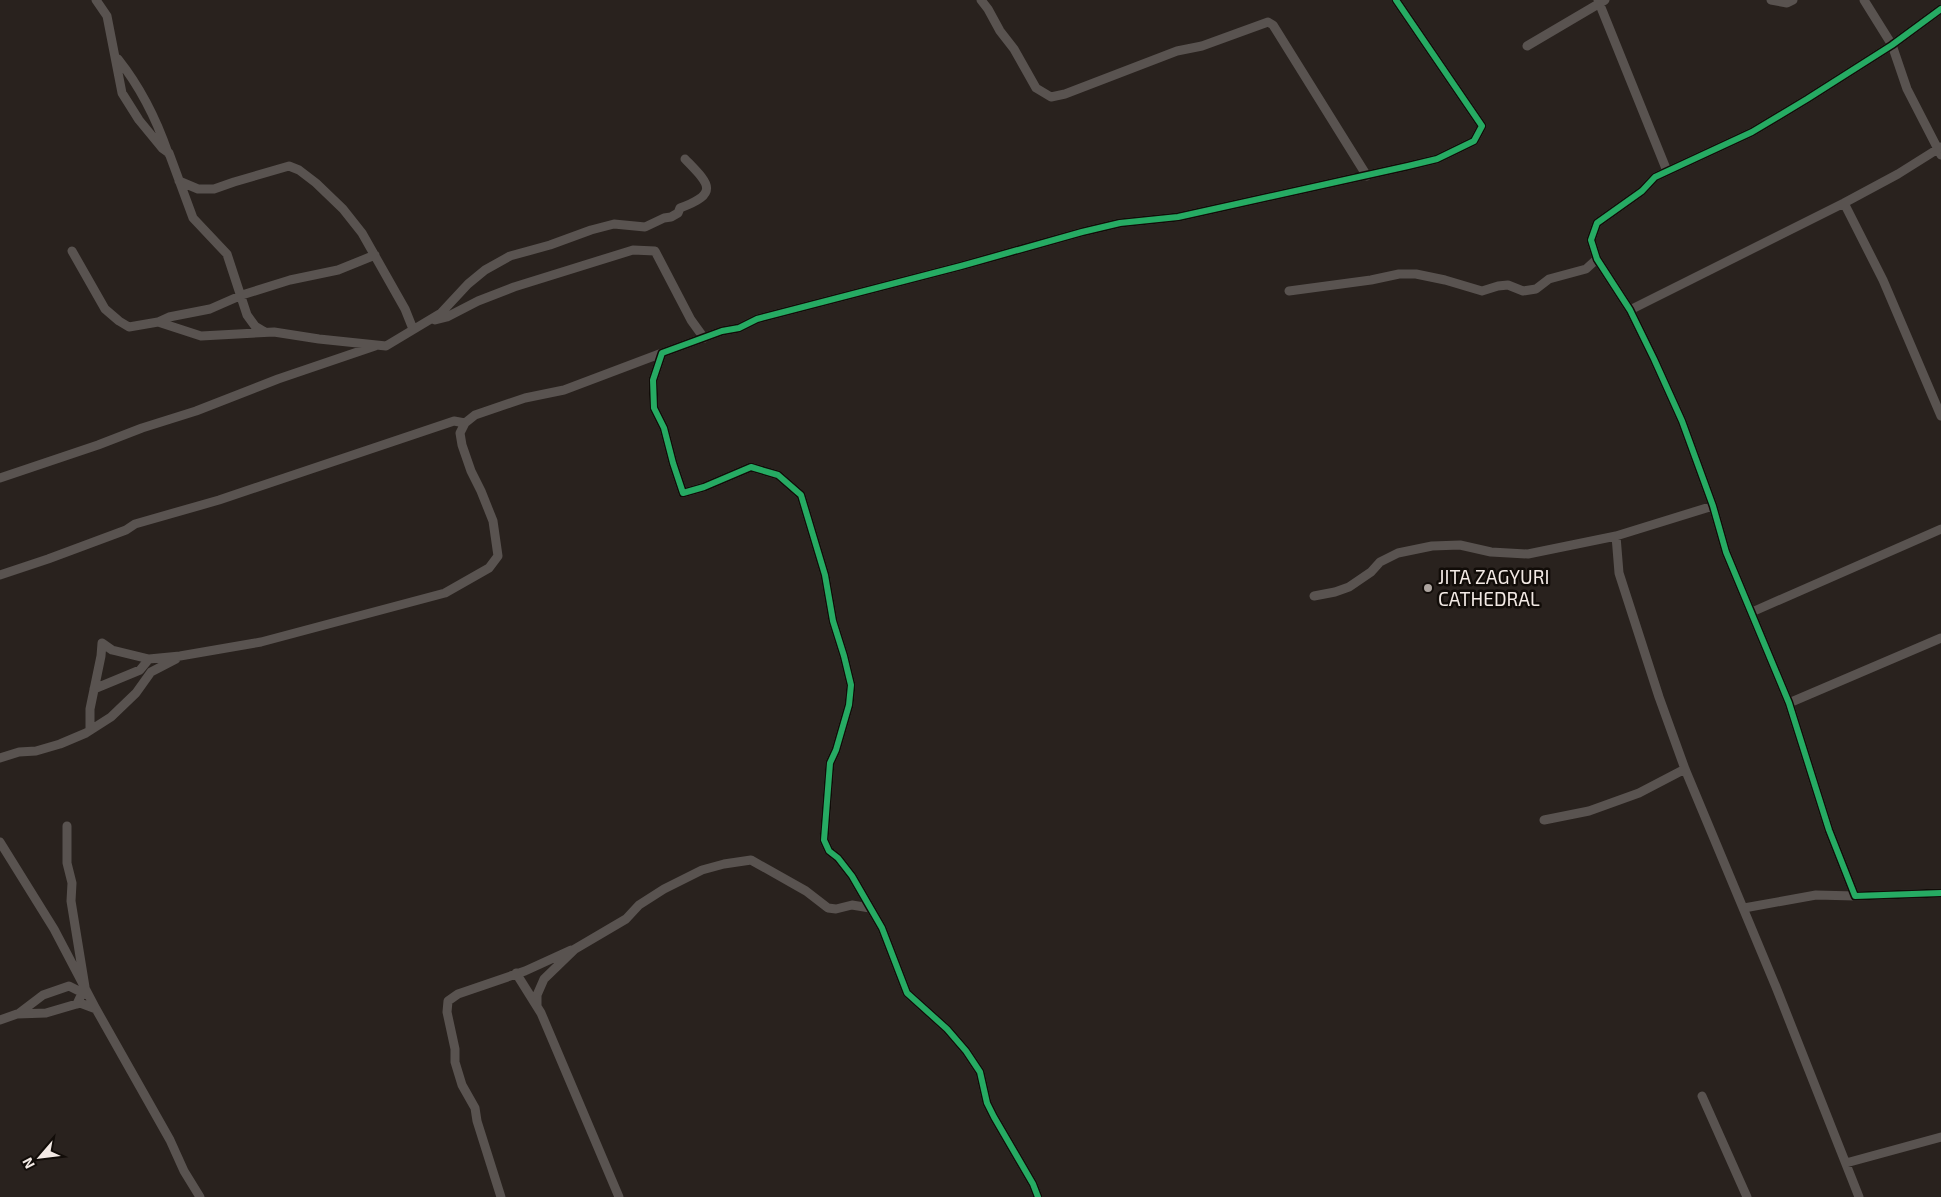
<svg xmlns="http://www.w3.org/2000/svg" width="1941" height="1197" font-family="'Exo 2',sans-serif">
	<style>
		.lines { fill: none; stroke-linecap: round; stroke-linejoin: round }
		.street { stroke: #595350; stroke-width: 9 }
		.cycleway-casing { stroke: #110c08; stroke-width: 9 }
		.cycleway { stroke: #26ab63; stroke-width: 6 }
		.poi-dot { fill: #aca49f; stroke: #110c08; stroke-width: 2 }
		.labels { text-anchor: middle; stroke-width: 5; stroke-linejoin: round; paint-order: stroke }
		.poi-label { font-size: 19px; fill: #f3eae5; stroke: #110c08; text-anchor: start }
	</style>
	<rect width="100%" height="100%" fill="#29221e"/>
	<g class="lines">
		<path class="street" d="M 96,0 L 107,16 L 122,93 L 139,120 L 162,148 L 169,153 L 193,218 L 227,254 L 247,315 L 255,326 L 265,332
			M 981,0 L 988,9 L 1000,31 L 1014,49 L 1036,88 L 1051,97 L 1065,94 L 1177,51 L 1202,46 L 1268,22 L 1273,25 L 1367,176
			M 1598,0 L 1667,171
			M 1771,0 L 1787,3 L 1793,0
			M 1864,0 L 1892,45 L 1907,89 L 1941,155
			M 1941,9 L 1892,45 L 1807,99 L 1752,132 L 1655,177 L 1642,191 L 1597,223 L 1591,240 L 1597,259 L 1630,310 L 1654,359 L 1682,421 L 1713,506 L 1726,552 L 1789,703 L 1829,830 L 1855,896 L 1941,893
			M 1527,46 L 1605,0
			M 118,59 C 141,88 156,118 168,153
			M 179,181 L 198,189 L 214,189 L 234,182 L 289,166 L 299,170 L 316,183 L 343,209 L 362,233 L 405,309 L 413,329
			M 1844,203 L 1883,280 L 1941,416
			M 72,251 L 105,309 L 119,321 L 129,327 L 158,322 L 201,336 L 274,332 L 319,339 L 386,346 L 441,313 L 468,284 L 485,270 L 510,256 L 550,245 L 591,230 L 614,224 L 645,227 L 664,218 L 671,217 L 678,213 L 680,208 C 721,193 708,183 685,159
			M 1289,291 L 1371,280 L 1399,274 L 1416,274 L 1445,280 L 1482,291 L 1498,286 L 1508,285 L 1523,291 L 1536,289 L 1549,279 L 1586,269 L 1597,259
			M 1630,310 L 1844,203 L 1898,174 L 1941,147
			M 435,320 L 447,317 L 478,301 L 514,287 L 633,250 L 655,251 L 691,320 L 704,338
			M 158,322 L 169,317 L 210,309 L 242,295 L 290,280 L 338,270 L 375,255
			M 0,478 L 98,445 L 142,428 L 196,411 L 278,379 L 375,346
			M 1616,536 L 1619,573 L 1659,697 L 1685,769 L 1776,987 L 1859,1197
			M 0,575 L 48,559 L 126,530 L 135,524 L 219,500 L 454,421 L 465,423
			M 1314,596 L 1335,592 L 1349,587 L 1371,572 L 1380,562 L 1398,553 L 1432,546 L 1460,545 L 1491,552 L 1528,554 L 1616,536 L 1713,506
			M 1752,612 L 1941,529
			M 94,689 L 140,670 L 149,659
			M 1789,703 L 1941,638
			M 90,730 L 90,709 L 101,656 L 102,643 L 112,650 L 149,659 L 180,656 L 261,642 L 445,593 L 489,568 L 498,556 L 493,521 L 481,491 L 471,471 L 462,445 L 460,433 L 465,423 L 475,415 L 525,398 L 564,390 L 662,353
			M 0,758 L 19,752 L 36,751 L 60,744 L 86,733 L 111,717 L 136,693 L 151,672 L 176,659
			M 1544,820 L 1589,811 L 1639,793 L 1685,769
			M 67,826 L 67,863 L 72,883 L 71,901 L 85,987 L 77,1004
			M 0,842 L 54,929 L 96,1009 L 170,1140 L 184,1171 L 200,1197
			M 1744,908 L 1816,895 L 1855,896
			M 516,973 L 541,1013 L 619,1197
			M 537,1005 L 537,995 L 544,979 L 575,949 L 626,919 L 639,905 L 664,889 L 702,870 L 724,864 L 751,860 L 806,891 L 828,908 L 836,909 L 852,905 L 870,908
			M 18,1014 L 43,995 L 69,986 L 87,995
			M 0,1020 L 17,1014 L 46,1013 L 80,1003 L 96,1009
			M 1702,1096 L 1747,1197
			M 1846,1163 L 1941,1137
			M 501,1197 L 477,1121 L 475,1108 L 462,1085 L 455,1062 L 455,1049 L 447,1012 L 448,1001 L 458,994 L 525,971 L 571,950
			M 1038,1197 L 1033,1184 L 994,1117 L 987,1103 L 980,1072 L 966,1051 L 947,1029 L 907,993 L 882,928 L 852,876 L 838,858 L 829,851 L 824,840 L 830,763 L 836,750 L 849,705 L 851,685 L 844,656 L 833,621 L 825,575 L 801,495 L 778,475 L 751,467 L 704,487 L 683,493 L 673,463 L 664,428 L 654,408 L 653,380 L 662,353 L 722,331 L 739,328 L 757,319 L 961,266 L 1082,232 L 1120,223 L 1178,217 L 1408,166 L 1437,159 L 1474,141 L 1482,126 L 1396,0"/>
		<g class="cycleway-casing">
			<path id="cycleway" d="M 1941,9 L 1892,45 L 1807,99 L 1752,132 L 1655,177 L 1642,191 L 1597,223 L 1591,240 L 1597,259 L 1630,310 L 1654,359 L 1682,421 L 1713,506 L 1726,552 L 1789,703 L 1829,830 L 1855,896 L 1941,893
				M 1038,1197 L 1033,1184 L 994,1117 L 987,1103 L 980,1072 L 966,1051 L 947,1029 L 907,993 L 882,928 L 852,876 L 838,858 L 829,851 L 824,840 L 830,763 L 836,750 L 849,705 L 851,685 L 844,656 L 833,621 L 825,575 L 801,495 L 778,475 L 751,467 L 704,487 L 683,493 L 673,463 L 664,428 L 654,408 L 653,380 L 662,353 L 722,331 L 739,328 L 757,319 L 961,266 L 1082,232 L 1120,223 L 1178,217 L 1408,166 L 1437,159 L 1474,141 L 1482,126 L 1396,0"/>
		</g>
		<use href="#cycleway" class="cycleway"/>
	</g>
	<circle class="poi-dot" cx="1428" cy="588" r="5"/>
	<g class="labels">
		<g class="poi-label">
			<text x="1438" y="584">JITA ZAGYURI<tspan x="1438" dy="22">CATHEDRAL</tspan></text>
		</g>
	</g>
	<g transform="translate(40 1157) rotate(242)" stroke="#110c08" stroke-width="4" paint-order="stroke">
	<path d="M0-4L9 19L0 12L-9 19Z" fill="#f3eae5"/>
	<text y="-8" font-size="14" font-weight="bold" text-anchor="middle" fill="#f3eae5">N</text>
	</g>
</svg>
